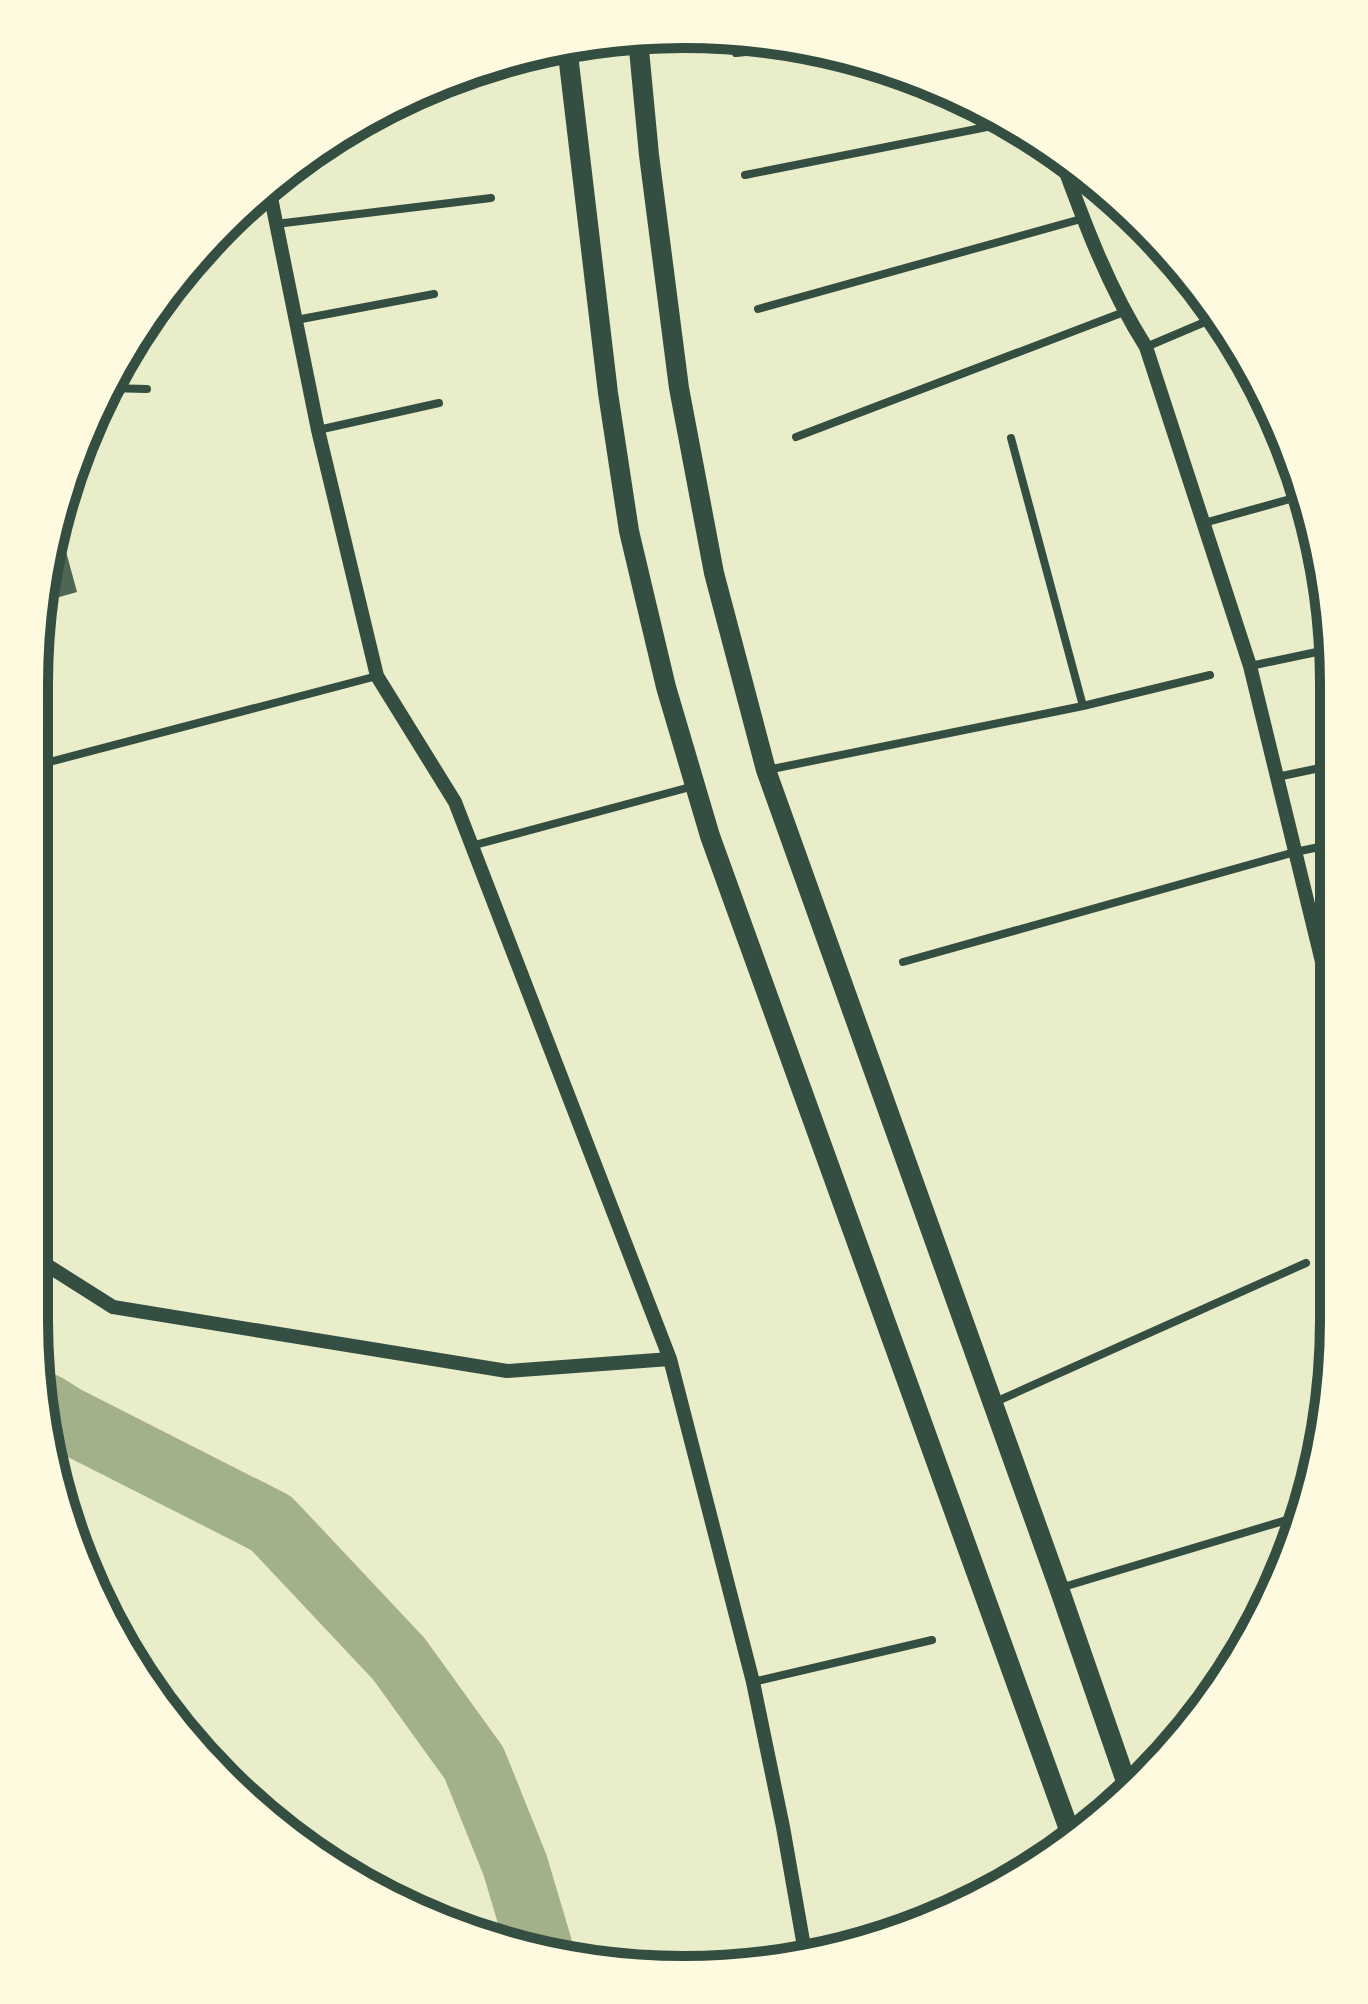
<svg xmlns="http://www.w3.org/2000/svg" width="1368" height="2004" font-family="'Archivo Narrow',sans-serif">
	<style>
		.lines { fill: none; stroke-linecap: round; stroke-linejoin: round }
		.river { stroke: #a3b18a; stroke-width: 66 }
		.building { fill: #4f6655 }
		.minor { stroke: #344e41; stroke-width: 8 }
		.tertiary { stroke: #344e41; stroke-width: 14 }
		.primary { stroke: #344e41; stroke-width: 20 }
		.rim { fill: none; stroke: #344e41; stroke-width: 10 }
	</style>
	<rect width="100%" height="100%" fill="#e9edc9"/>
	<g class="lines">
		<path class="river" d="M 45,1406 L 64,1418 L 271,1523 L 399,1659 L 474,1763 L 515,1865 L 540,1949"/>
	</g>
	<path class="building" d="M 58,522 L 77,592 L 42,602 L 46,558 Z"/>
	<g class="lines">
		<path class="minor" d="M 736,53 L 809,46
			M 745,175 L 1007,123
			M 253,201 L 272,204
			M 276,224 L 491,198
			M 758,309 L 1081,219
			M 296,320 L 434,294
			M 1146,347 L 1212,319
			M 107,388 L 147,389
			M 318,430 L 439,403
			M 796,437 L 1124,312
			M 1011,438 L 1083,706
			M 1204,523 L 1301,496
			M 1250,666 L 1331,649
			M 34,766 L 377,676
			M 767,770 L 1083,706 L 1210,675
			M 1277,777 L 1334,765
			M 471,846 L 694,786
			M 903,962 L 1295,852 L 1334,844
			M 993,1403 L 1306,1263
			M 1060,1588 L 1300,1516
			M 753,1682 L 932,1640"/>
		<path class="tertiary" d="M 1060,156 C 1084,222 1108,287 1146,347 L 1250,666 L 1334,1011
			M 269,188 L 318,430 L 377,676 L 455,802 L 670,1359 L 753,1682 L 783,1827 L 806,1958
			M 34,1257 L 113,1307 L 507,1371 L 670,1359"/>
		<path class="primary" d="M 638,39 L 649,155 L 679,388 L 714,573 L 766,770 L 1059,1588 L 1129,1790
			M 567,46 L 608,393 L 629,531 L 666,687 L 710,836 L 1070,1832"/>
	</g>
	<path d="M0 0H1368V2004H0ZM684 48H684A636 636 0 0 1 1320 684V1320A636 636 0 0 1 684 1956H684A636 636 0 0 1 48 1320V684A636 636 0 0 1 684 48Z" fill="#fefae0" fill-rule="evenodd"/>
	<path class="rim" d="M684 48H684A636 636 0 0 1 1320 684V1320A636 636 0 0 1 684 1956H684A636 636 0 0 1 48 1320V684A636 636 0 0 1 684 48Z"/>
</svg>
